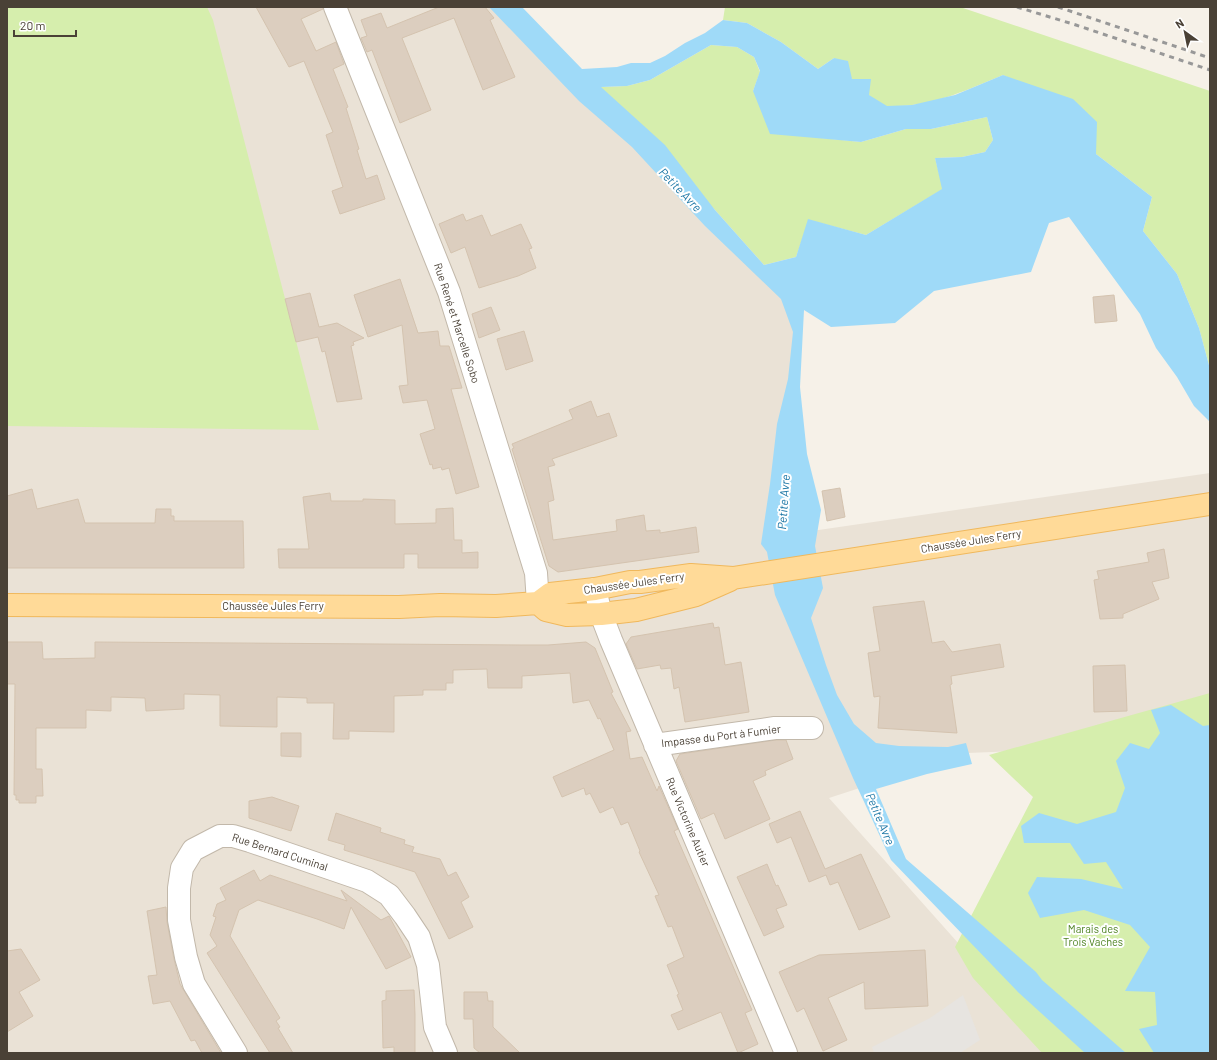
<svg xmlns="http://www.w3.org/2000/svg" width="1217" height="1060" font-family="Barlow,sans-serif">
	<style>
		.residential { fill: #eae2d6 }
		.green { fill: #d6eead }
		.parking { fill: #e7e4e0 }
		.water { fill: #9fdaf8; fill-rule: evenodd }
		.building { fill: #dccebf; stroke: #d4c3af }
		.lines { fill: none; stroke-linecap: round; stroke-linejoin: round }
		.minor-casing { stroke: #c2b8aa; stroke-width: 24 }
		.primary-casing { stroke: #f0b85c; stroke-width: 24 }
		.minor { stroke: #fff; stroke-width: 22 }
		.primary { stroke: #ffda98; stroke-width: 22 }
		.rail { stroke: #989898; stroke-width: 3; stroke-dasharray: 5 5; stroke-linecap: butt }
		.labels { text-anchor: middle; stroke-width: 4; stroke-linejoin: round; paint-order: stroke }
		.street-label { font-size: 11px; fill: #4a4136; stroke: #fff }
		.park-label { font-size: 11px; fill: #4e8322; stroke: #fff }
		.water-label { font-size: 12px; font-style: italic; fill: #2079a7; stroke: #fff }
	</style>
	<rect width="100%" height="100%" fill="#f6f1e8"/>
	<path class="residential" d="M 7,7 L 513,7 L 797,307 L 798,533 L 1210,473 L 1210,744 L 967,753 L 829,798 L 1056,1053 L 7,1053 Z"/>
	<path class="green" d="M 7,7 L 207,7 L 213,20 L 319,430 L 7,426 Z
		M 725,7 L 960,7 L 1210,91 L 1210,369 L 1199,328 L 1177,274 L 1143,231 L 1152,197 L 1096,154 L 1096,122 L 1003,75 C 969,89 936,105 898,106 C 894,106 889,107 886,106 C 865,97 849,75 834,58 L 818,69 L 781,42 L 747,23 L 723,20 Z
		M 711,45 L 737,47 L 754,57 L 760,72 L 753,91 L 822,138 L 861,142 L 906,129 L 931,129 L 987,117 L 993,140 L 985,152 L 962,157 L 935,158 L 943,189 L 866,235 L 809,220 L 796,257 L 764,265 L 715,210 L 600,87 L 627,86 L 650,80 Z
		M 1210,693 L 1210,1053 L 1042,1053 L 973,978 L 955,947 L 1033,797 L 989,755 Z"/>
	<path class="parking" d="M 963,995 L 980,1040 L 960,1053 L 874,1053 L 872,1047 L 930,1018 Z"/>
	<path class="water" d="M 489,7 L 522,7 L 582,69 L 617,67 L 631,63 L 650,63 L 665,56 L 685,43 L 705,33 L 723,20 L 747,23 L 781,42 L 818,69 L 834,58 L 848,61 L 852,79 L 871,79 L 869,95 L 887,106 L 912,105 L 955,95 L 1003,75 L 1073,99 L 1097,122 L 1096,154 L 1152,197 L 1143,231 L 1177,274 L 1199,328 L 1210,369 L 1210,422 L 1194,406 L 1177,377 L 1156,348 L 1140,314 L 1069,217 L 1049,223 L 1031,272 L 934,291 L 895,323 L 831,327 L 804,310 L 800,387 L 807,454 L 821,510 L 815,546 L 823,588 L 811,618 L 826,665 L 837,695 L 854,724 L 876,743 L 899,746 L 948,747 L 966,743 L 972,764 L 927,774 L 876,789 L 906,859 L 1036,972 L 1042,980 L 1126,1053 L 1085,1053 L 1019,993 L 891,860 L 853,778 L 775,595 L 767,552 L 761,544 L 770,484 L 777,424 L 788,379 L 793,332 L 781,299 L 705,226 L 632,147 L 579,101 ZM 711,45 L 737,47 L 754,57 L 760,71 L 753,91 L 770,134 L 861,142 L 906,129 L 931,129 L 987,117 L 993,140 L 985,152 L 962,157 L 935,158 L 942,189 L 866,235 L 808,219 L 796,257 L 764,265 L 715,210 L 665,145 L 601,87 L 627,86 L 650,80 Z
		M 1171,705 L 1203,726 L 1210,725 L 1210,1053 L 1154,1053 L 1139,1029 L 1157,1025 L 1155,992 L 1125,991 L 1150,947 L 1130,925 L 1084,910 L 1040,918 L 1028,893 L 1037,877 L 1081,879 L 1123,889 L 1106,862 L 1084,864 L 1070,843 L 1024,843 L 1021,826 L 1039,813 L 1077,824 L 1116,812 L 1125,788 L 1116,761 L 1130,743 L 1149,749 L 1160,733 L 1151,710 Z"/>
	<path class="building" d="M 256,7 L 323,7 L 323,9 L 301,19 L 316,51 L 336,42 L 344,64 L 333,69 L 348,107 L 346,108 L 359,149 L 357,150 L 366,179 L 377,175 L 385,199 L 340,214 L 332,191 L 343,187 L 326,135 L 333,132 L 304,61 L 289,67 Z
		M 439,7 L 485,7 L 494,18 L 490,20 L 515,77 L 483,90 L 454,18 L 402,38 L 431,110 L 400,123 L 372,50 L 367,52 L 361,38 L 367,36 L 361,20 L 381,13 L 387,28 Z
		M 463,214 L 466,221 L 482,215 L 491,236 L 521,224 L 532,248 L 529,249 L 536,268 L 518,276 L 479,288 L 465,247 L 451,253 L 439,224 Z
		M 400,279 L 418,333 L 438,331 L 440,346 L 449,346 L 462,388 L 451,389 L 479,487 L 456,494 L 449,468 L 442,470 L 441,467 L 433,469 L 432,464 L 430,465 L 420,434 L 435,429 L 427,400 L 403,403 L 399,386 L 408,385 L 402,325 L 368,337 L 354,295 Z
		M 310,293 L 319,327 L 337,323 L 364,338 L 353,342 L 354,345 L 351,346 L 362,399 L 337,402 L 325,351 L 322,352 L 318,337 L 296,342 L 285,299 Z
		M 1114,295 L 1117,321 L 1095,323 L 1093,297 Z
		M 491,307 L 500,330 L 479,338 L 472,314 Z
		M 524,331 L 533,361 L 506,370 L 497,339 Z
		M 591,401 L 597,417 L 609,413 L 617,436 L 552,459 L 555,465 L 548,467 L 554,500 L 548,502 L 553,540 L 617,531 L 616,520 L 644,515 L 646,531 L 660,530 L 660,533 L 696,527 L 699,552 L 558,572 L 549,566 L 512,449 L 514,448 L 512,444 L 573,419 L 569,410 Z
		M 840,488 L 845,517 L 827,521 L 822,491 Z
		M 32,489 L 37,509 L 78,499 L 85,523 L 155,523 L 156,509 L 171,509 L 171,516 L 174,516 L 174,521 L 243,521 L 244,568 L 7,568 L 7,496 Z
		M 330,493 L 331,501 L 363,501 L 363,499 L 395,500 L 395,524 L 436,523 L 436,509 L 453,508 L 454,540 L 462,540 L 462,553 L 478,552 L 478,568 L 418,568 L 418,554 L 404,554 L 404,568 L 279,568 L 278,549 L 309,549 L 303,497 Z
		M 1164,549 L 1169,578 L 1152,582 L 1159,599 L 1123,614 L 1123,618 L 1100,619 L 1094,580 L 1099,579 L 1097,571 L 1149,562 L 1147,553 Z
		M 924,601 L 932,643 L 944,641 L 952,652 L 1000,644 L 1004,667 L 951,676 L 952,684 L 950,685 L 957,733 L 878,728 L 880,696 L 874,697 L 868,653 L 880,651 L 873,607 Z
		M 713,623 L 714,628 L 719,627 L 725,665 L 741,662 L 749,712 L 685,722 L 679,687 L 674,689 L 671,668 L 661,669 L 660,665 L 637,669 L 626,644 L 631,637 Z
		M 7,642 L 42,642 L 43,659 L 95,658 L 95,642 L 522,645 L 548,645 L 586,642 L 595,648 L 613,692 L 611,693 L 631,731 L 626,732 L 630,759 L 642,757 L 657,791 L 659,786 L 678,829 L 674,831 L 752,1010 L 745,1013 L 758,1044 L 738,1053 L 721,1012 L 678,1030 L 671,1015 L 683,1010 L 677,995 L 679,994 L 667,965 L 684,957 L 672,926 L 668,927 L 655,896 L 659,895 L 639,852 L 640,851 L 628,822 L 621,825 L 613,807 L 600,813 L 590,793 L 586,795 L 584,788 L 562,797 L 553,777 L 614,750 L 600,718 L 598,719 L 589,700 L 573,703 L 570,673 L 522,676 L 522,688 L 488,688 L 487,669 L 453,670 L 453,683 L 446,683 L 446,690 L 423,690 L 423,695 L 394,696 L 394,732 L 349,731 L 349,739 L 333,739 L 334,703 L 307,703 L 307,698 L 277,697 L 277,727 L 220,726 L 220,695 L 184,694 L 184,709 L 146,711 L 145,698 L 111,697 L 111,711 L 86,710 L 86,728 L 36,728 L 36,769 L 42,769 L 43,796 L 36,796 L 36,803 L 19,803 L 19,800 L 16,800 L 16,795 L 14,795 L 15,684 L 7,684 Z
		M 1125,665 L 1127,711 L 1094,712 L 1093,666 Z
		M 281,733 L 301,733 L 301,757 L 281,756 Z
		M 776,740 L 786,740 L 793,759 L 765,771 L 766,775 L 753,781 L 770,819 L 725,839 L 714,813 L 701,819 L 676,761 L 680,754 Z
		M 272,797 L 299,806 L 291,831 L 249,818 L 249,801 Z
		M 800,811 L 825,869 L 861,854 L 890,917 L 859,930 L 838,882 L 830,885 L 826,875 L 809,882 L 791,837 L 777,843 L 769,824 Z
		M 336,813 L 381,828 L 380,832 L 405,840 L 404,844 L 414,847 L 412,852 L 440,859 L 448,876 L 456,872 L 469,897 L 461,902 L 473,927 L 449,939 L 415,872 L 344,850 L 345,845 L 328,840 Z
		M 767,864 L 776,886 L 778,885 L 787,905 L 776,909 L 784,927 L 764,936 L 737,877 Z
		M 254,870 L 260,881 L 270,875 L 347,901 L 341,890 L 381,920 L 389,916 L 411,957 L 386,969 L 351,907 L 344,929 L 317,919 L 258,900 L 239,910 L 230,936 L 280,1018 L 276,1021 L 280,1027 L 278,1028 L 293,1053 L 270,1053 L 207,953 L 217,946 L 210,935 L 216,917 L 213,916 L 217,904 L 226,900 L 220,888 Z
		M 166,907 L 167,922 L 174,959 L 180,984 L 221,1053 L 202,1053 L 195,1040 L 191,1041 L 170,1001 L 153,1004 L 148,976 L 157,975 L 147,911 Z
		M 21,949 L 40,980 L 19,992 L 33,1016 L 7,1032 L 7,951 Z
		M 925,950 L 928,1006 L 865,1009 L 864,982 L 828,998 L 847,1040 L 823,1051 L 804,1008 L 797,1012 L 779,972 L 819,955 Z
		M 414,990 L 415,1015 L 415,1053 L 394,1053 L 394,1047 L 383,1048 L 382,1001 L 386,1000 L 386,991 Z
		M 464,992 L 487,992 L 488,1001 L 493,1001 L 493,1027 L 520,1053 L 480,1053 L 474,1048 L 473,1019 L 464,1019 Z"/>
	<g class="lines">
		<g class="minor-casing">
			<path id="minor" d="M 335,7 L 449,292 L 536,573 L 538,603
				M 595,589 L 601,614 L 611,640 L 786,1053
				M 655,745 L 775,728 L 812,728
				M 236,1053 L 194,984 L 186,957 L 179,920 L 179,888 L 182,868 L 193,850 L 220,836 L 233,836 L 250,841 L 367,881 L 389,895 L 405,916 L 419,937 L 428,965 L 435,1027 L 446,1053"/>
		</g>
		<g class="primary-casing">
			<path id="primary" d="M 538,603 L 546,610 L 567,615 L 601,614 L 636,610 L 696,595 L 730,580
				M 7,605 L 399,607 L 440,605 L 496,606 L 538,603 L 550,594 L 595,589 L 630,582 L 640,582 L 691,575 L 733,578 L 1210,504"/>
		</g>
		<use href="#minor" class="minor"/>
		<use href="#primary" class="primary"/>
		<path class="rail" d="M 1017,7 L 1076,25 L 1210,70
			M 1058,7 L 1210,58"/>
	</g>
	<g class="labels">
		<g class="street-label">
			<text transform="translate(457 323) rotate(72)" y="4">Rue René et Marcelle Sobo</text>
			<text transform="translate(971 541) rotate(-9)" y="4">Chaussée Jules Ferry</text>
			<text transform="translate(634 583) rotate(-8)" y="4">Chaussée Jules Ferry</text>
			<text x="273" y="610">Chaussée Jules Ferry</text>
			<text transform="translate(721 736) rotate(-7)" y="4">Impasse du Port à Fumier</text>
			<text transform="translate(688 822) rotate(67)" y="4">Rue Victorine Autier</text>
			<text transform="translate(280 852) rotate(18)" y="4">Rue Bernard Cuminal</text>
		</g>
		<g class="park-label">
			<text x="1093" y="933">Marais des<tspan x="1093" dy="13">Trois Vaches</tspan></text>
		</g>
		<g class="water-label">
			<text transform="translate(680 190) rotate(46)" y="4">Petite Avre</text>
			<text transform="translate(784 502) rotate(-86)" y="4">Petite Avre</text>
			<text transform="translate(880 819) rotate(67)" y="4">Petite Avre</text>
		</g>
	</g>
	<rect width="1217" height="1060" fill="none" stroke="#4a4136" stroke-width="16"/>
	<g transform="translate(1185 32) rotate(327)" stroke="#ffffff" stroke-width="3" paint-order="stroke">
	<path d="M0-3L7 15L0 10L-7 15Z" fill="#4a4136"/>
	<text y="-6" font-size="11" font-weight="bold" text-anchor="middle" fill="#4a4136">N</text>
	</g>
	<path d="M14 30v6h62v-6" fill="none" stroke="#4a4136" stroke-width="2"/>
	<text x="20" y="30" font-size="12" fill="#4a4136" stroke="#ffffff" stroke-width="3" paint-order="stroke">20 m</text>
</svg>
